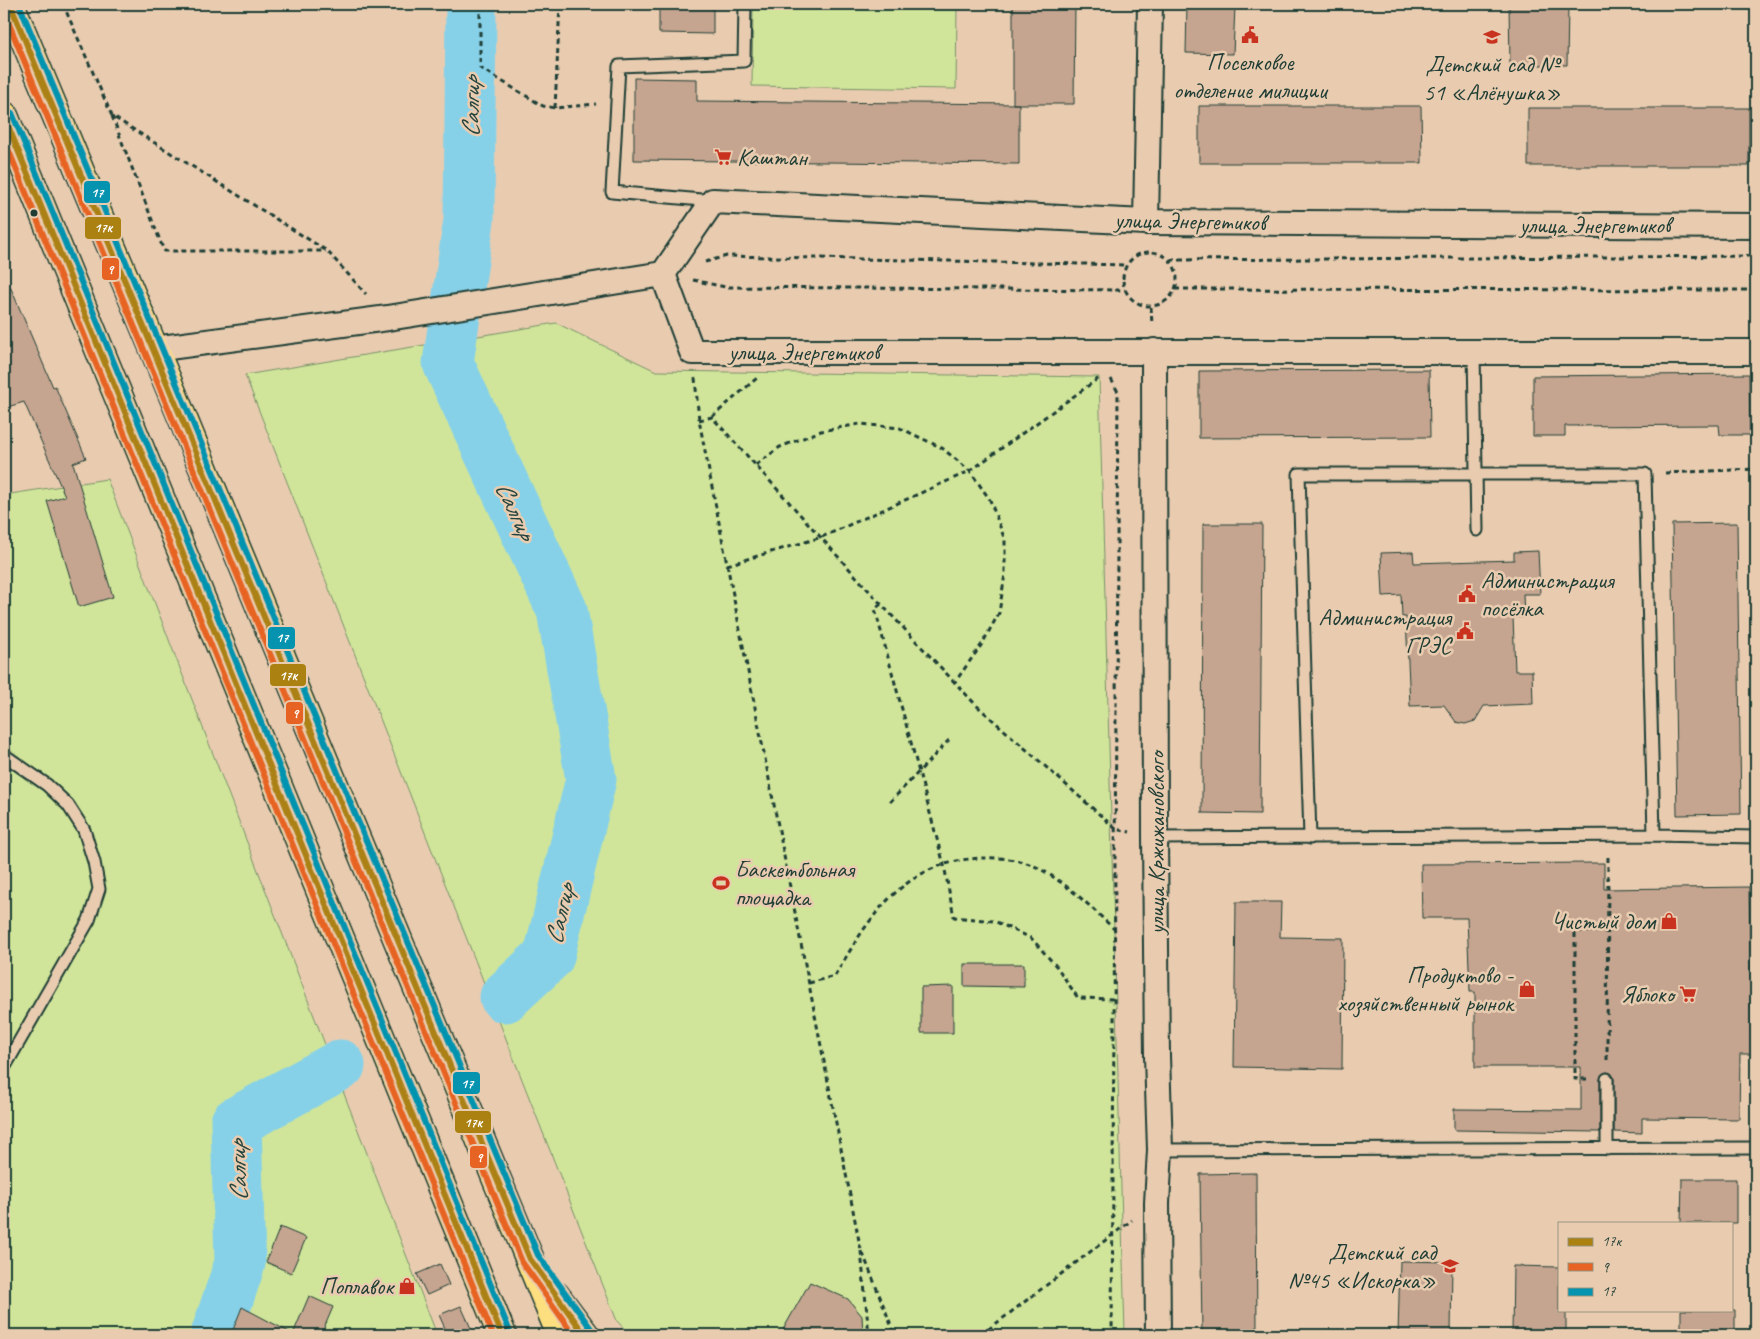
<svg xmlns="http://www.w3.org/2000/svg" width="1760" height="1339" font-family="Caveat,sans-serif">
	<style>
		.green { fill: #d0e59a; stroke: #789167 }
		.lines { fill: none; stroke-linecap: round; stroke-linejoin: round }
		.river { stroke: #87d1e8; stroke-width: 51 }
		.building { fill: #c5a590; stroke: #1f3d34 }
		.service-casing { stroke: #1f3d34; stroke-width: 15 }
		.minor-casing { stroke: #1f3d34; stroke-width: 28 }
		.primary-casing { stroke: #1f3d34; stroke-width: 31 }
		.path { stroke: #1f3d34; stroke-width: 3; stroke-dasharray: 5 4; stroke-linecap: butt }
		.service { stroke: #e9ccb0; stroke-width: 11 }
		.minor { stroke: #e9ccb0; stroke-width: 24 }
		.primary { stroke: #fddf80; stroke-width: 28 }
		.bus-1-casing { stroke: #e9ccb0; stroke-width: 10 }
		.bus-2-casing { stroke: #e9ccb0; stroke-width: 10 }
		.bus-3-casing { stroke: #e9ccb0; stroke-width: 10 }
		.bus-1 { stroke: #ab8112; stroke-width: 6 }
		.bus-2 { stroke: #e76323; stroke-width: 6 }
		.bus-3 { stroke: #0693af; stroke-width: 6 }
		.bus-dot { fill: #1f3d34; stroke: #e9ccb0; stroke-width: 2 }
		.labels { text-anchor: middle; stroke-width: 5; stroke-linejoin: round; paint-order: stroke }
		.poi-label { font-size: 24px; fill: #1f3d34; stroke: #e9ccb0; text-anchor: end }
		.street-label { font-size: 24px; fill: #1f3d34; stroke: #e9ccb0 }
		.water-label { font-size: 25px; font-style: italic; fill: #24443d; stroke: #e9ccb0 }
		.line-badge { stroke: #e9ccb0; stroke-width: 2 }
		.badge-label { font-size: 14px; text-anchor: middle; font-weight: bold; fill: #fff }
	</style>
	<rect width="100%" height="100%" fill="#e9ccb0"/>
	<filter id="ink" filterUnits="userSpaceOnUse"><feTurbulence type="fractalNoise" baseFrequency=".02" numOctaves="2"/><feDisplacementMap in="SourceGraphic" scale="10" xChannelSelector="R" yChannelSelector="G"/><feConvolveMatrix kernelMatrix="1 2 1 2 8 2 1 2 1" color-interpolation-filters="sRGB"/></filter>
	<g filter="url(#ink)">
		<path class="green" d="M 753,4 L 957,4 L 956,89 L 752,86 Z
			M 556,323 L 656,371 L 1099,377 L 1125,1335 L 630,1335 L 617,1321 L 245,375 Z
			M 107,479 L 437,1335 L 4,1335 L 4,495 Z"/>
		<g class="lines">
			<path class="river" d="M 471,4 L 469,220 L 448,363 L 562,610 L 591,779 L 549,956 L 505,997
				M 216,1335 L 240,1263 L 236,1122 L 340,1065"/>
		</g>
		<path class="building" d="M 659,4 L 713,4 L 713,34 L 659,33 Z
			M 1013,4 L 1075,4 L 1074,104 L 1013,104 Z
			M 1187,4 L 1235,6 L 1233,54 L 1186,53 Z
			M 1509,4 L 1568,4 L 1567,65 L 1510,65 Z
			M 634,78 L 697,79 L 697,101 L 1019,104 L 1019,164 L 634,160 Z
			M 1199,106 L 1421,106 L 1422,163 L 1199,163 Z
			M 1528,108 L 1749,108 L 1749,166 L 1528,166 Z
			M 4,272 L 53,387 L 55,386 L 86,458 L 73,463 L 113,597 L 79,607 L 47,501 L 65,496 L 24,402 L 4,408 Z
			M 1429,370 L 1430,437 L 1199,438 L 1199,371 Z
			M 1749,374 L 1750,435 L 1720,435 L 1719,425 L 1565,426 L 1565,436 L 1533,436 L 1533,376 Z
			M 1737,523 L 1741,814 L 1677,815 L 1672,524 Z
			M 1203,524 L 1262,524 L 1260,814 L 1202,813 Z
			M 1538,551 L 1540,594 L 1523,594 L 1524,617 L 1513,617 L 1515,671 L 1532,671 L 1533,704 L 1484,706 L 1475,721 L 1465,724 L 1456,722 L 1444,705 L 1410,706 L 1406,617 L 1402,617 L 1401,595 L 1383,596 L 1381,553 L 1413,552 L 1414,563 L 1514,560 L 1514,552 Z
			M 1604,863 L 1604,889 L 1749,887 L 1752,1054 L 1740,1054 L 1739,1119 L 1642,1118 L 1642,1133 L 1614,1132 L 1614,1079 L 1611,1073 L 1607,1072 L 1601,1075 L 1600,1079 L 1600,1132 L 1454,1130 L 1454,1109 L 1581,1110 L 1581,1067 L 1475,1067 L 1475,992 L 1470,992 L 1467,918 L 1422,918 L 1421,864 Z
			M 1236,902 L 1281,902 L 1280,937 L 1343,938 L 1342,1069 L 1234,1067 Z
			M 964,964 L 1024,964 L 1024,987 L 964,986 Z
			M 953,986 L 953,1033 L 921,1033 L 921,987 Z
			M 1256,1173 L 1257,1335 L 1202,1335 L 1200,1174 Z
			M 1682,1179 L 1736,1179 L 1736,1223 L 1681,1223 Z
			M 280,1227 L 306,1238 L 291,1273 L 266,1262 Z
			M 1400,1261 L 1452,1262 L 1451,1335 L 1398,1335 Z
			M 440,1264 L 449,1285 L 427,1295 L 417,1274 Z
			M 1513,1266 L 1559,1267 L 1559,1310 L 1566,1310 L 1566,1335 L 1512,1335 Z
			M 810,1282 L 848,1299 L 862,1316 L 863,1335 L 780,1335 Z
			M 309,1296 L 333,1307 L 321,1335 L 231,1335 L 242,1307 L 293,1334 Z
			M 461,1306 L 474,1335 L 448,1335 L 439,1315 Z
			M 1681,1310 L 1735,1310 L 1735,1335 L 1681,1335 Z"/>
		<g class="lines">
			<g class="service-casing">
				<path id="service" d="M 713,201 L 612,192 L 619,66 L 744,61 L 745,4
					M 1474,351 L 1477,530
					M 4,755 L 47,785 L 68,805 L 84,830 L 94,862 L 99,889 L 89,920 L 4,1068
					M 1155,838 L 1654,835
					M 1310,838 L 1299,474 L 1645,474 L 1654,835 L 1756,837
					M 1607,1149 L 1607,1079
					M 1160,1150 L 1756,1148"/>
			</g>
			<g class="minor-casing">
				<path id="minor" d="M 1146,222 L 1150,4
					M 663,274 L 692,352 L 1756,352
					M 663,274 L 713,201 L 1146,222 L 1756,226
					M 154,349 L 388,318 L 663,274
					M 1154,351 L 1155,838 L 1157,1056 L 1160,1150 L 1157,1203 L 1158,1335"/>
			</g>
			<g class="primary-casing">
				<path id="primary" d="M 10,4 L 154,349 L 561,1335
					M 4,116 L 502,1335
					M 555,1295 L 585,1335"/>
			</g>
			<path class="path" d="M 63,4 L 112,116 L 327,251 L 366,294
				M 480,4 L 480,68 L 543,106 L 555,108 L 596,104
				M 555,108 L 560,4
				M 112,116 L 164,251 L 326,251
				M1123 279a27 27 0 1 1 54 0a27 27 0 1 1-54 0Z
				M 1170,260 L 1756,256
				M 705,262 L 727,256 L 1126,265
				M 693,280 L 725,287 L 1125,290
				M 1175,289 L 1756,290
				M 1151,307 L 1152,325
				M 695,378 L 699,420 L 860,1246 L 895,1335
				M 1111,379 L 1118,392 L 1112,1335
				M 712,417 L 757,378
				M 699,420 L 712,417 L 881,604 L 976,705 L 1116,829 L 1130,832
				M 756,465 L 780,447 L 821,431 L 860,424 L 900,428 L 942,448 L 970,471 L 990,500 L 1005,540 L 1005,574 L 999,613 L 982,644 L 955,682
				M 1755,469 L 1756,377
				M 1665,473 L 1755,469 L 1756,539
				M 727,565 L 822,537 L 970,471 L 1099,378
				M 881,604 L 875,609 L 944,865 L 954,917 L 994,921 L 1031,938 L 1057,967 L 1078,998 L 1114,999
				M 890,802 L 949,740
				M 809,983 L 835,976 C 870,915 905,860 984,858 C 1003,857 1025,860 1042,870 C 1070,886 1092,908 1115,930
				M 1607,1060 L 1608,855
				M 1587,1079 L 1575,1079 L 1575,931 L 1607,932
				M 861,1251 L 869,1335
				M 981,1335 L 1132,1220"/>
			<use href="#service" class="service"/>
			<use href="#minor" class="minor"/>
			<use href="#primary" class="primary"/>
			<g class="bus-1-casing">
				<path id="bus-1" d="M 10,4 L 530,1259 L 585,1335
					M 4,116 L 502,1335"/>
			</g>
			<g class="bus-2-casing">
				<path id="bus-2" d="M 4,12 L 522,1262 L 574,1335
					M 4,139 L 493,1335"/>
			</g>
			<g class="bus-3-casing">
				<path id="bus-3" d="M 19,4 L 538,1255 L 592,1330
					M 12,113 L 510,1332"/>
			</g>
			<use href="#bus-1" class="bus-1"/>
			<use href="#bus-2" class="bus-2"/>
			<use href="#bus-3" class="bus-3"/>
		</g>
	</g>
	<defs>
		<g id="civic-bare" transform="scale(1.35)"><path d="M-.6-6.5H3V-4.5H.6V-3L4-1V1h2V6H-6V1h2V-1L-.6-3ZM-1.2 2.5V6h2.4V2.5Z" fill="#c8321e" stroke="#e9ccb0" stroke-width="2.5" paint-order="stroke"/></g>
		<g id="school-bare" transform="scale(1.35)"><path d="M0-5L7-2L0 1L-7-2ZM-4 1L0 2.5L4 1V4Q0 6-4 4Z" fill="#c8321e" stroke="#e9ccb0" stroke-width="2.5" paint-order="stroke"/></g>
		<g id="supermarket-bare" transform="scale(1.35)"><path d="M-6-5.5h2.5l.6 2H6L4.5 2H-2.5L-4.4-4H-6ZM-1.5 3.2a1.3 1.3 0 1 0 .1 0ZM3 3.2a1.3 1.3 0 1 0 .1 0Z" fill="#c8321e" stroke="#e9ccb0" stroke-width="2.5" paint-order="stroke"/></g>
		<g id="stadium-bare" transform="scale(1.35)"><path d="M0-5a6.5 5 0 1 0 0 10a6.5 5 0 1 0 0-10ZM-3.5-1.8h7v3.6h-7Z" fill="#c8321e" stroke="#e9ccb0" stroke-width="2.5" paint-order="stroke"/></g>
		<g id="shop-bare" transform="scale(1.35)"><path d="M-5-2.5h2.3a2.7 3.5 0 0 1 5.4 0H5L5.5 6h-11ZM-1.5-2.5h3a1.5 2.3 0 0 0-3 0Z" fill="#c8321e" stroke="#e9ccb0" stroke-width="2.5" paint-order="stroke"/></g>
	</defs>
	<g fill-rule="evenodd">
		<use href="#civic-bare" x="1250" y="35"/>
		<use href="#school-bare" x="1492" y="37"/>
		<use href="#supermarket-bare" x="723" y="157"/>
		<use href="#civic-bare" x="1467" y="594"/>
		<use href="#civic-bare" x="1465" y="631"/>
		<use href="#stadium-bare" x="721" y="883"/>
		<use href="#shop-bare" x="1669" y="921"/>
		<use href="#shop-bare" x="1527" y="989"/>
		<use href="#supermarket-bare" x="1688" y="994"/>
		<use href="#school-bare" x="1450" y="1266"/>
		<use href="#shop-bare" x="407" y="1286"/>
	</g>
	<circle class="bus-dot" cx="34" cy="213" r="4.5"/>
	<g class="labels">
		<g class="poi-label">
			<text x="1250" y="70" text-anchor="middle">Поселковое<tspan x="1250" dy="28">отделение милиции</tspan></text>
			<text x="1492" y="72" text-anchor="middle">Детский сад №<tspan x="1492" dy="28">51 «Алёнушка»</tspan></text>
			<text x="737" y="165" text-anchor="start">Каштан</text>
			<text x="1481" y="588" text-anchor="start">Администрация<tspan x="1481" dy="28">посёлка</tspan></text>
			<text x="1451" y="625">Администрация<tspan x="1451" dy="28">ГРЭС</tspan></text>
			<text x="735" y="877" text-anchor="start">Баскетбольная<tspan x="735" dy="28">площадка</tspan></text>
			<text x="1655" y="929">Чистый дом</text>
			<text x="1513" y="983">Продуктово -<tspan x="1513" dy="28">хозяйственный рынок</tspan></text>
			<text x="1674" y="1002">Яблоко</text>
			<text x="1436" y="1260">Детский сад<tspan x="1436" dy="28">№45 «Искорка»</tspan></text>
			<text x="393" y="1294">Поплавок</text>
		</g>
		<g class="street-label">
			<text transform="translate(1190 221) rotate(1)" y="8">улица Энергетиков</text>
			<text x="1595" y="233">улица Энергетиков</text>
			<text x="804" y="360">улица Энергетиков</text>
			<text transform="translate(1156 843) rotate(-90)" y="8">улица Кржижановского</text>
		</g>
		<g class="water-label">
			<text transform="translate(470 107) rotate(-89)" y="9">Салгир</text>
			<text transform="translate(516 510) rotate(65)" y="9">Салгир</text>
			<text transform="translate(559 914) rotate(-77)" y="9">Салгир</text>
			<text transform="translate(237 1171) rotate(-92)" y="9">Салгир</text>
		</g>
	</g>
	<g class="line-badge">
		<rect x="83" y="180" width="28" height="24" rx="5" fill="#0693af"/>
		<rect x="84" y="216" width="38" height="24" rx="5" fill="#ab8112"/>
		<rect x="101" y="257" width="19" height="24" rx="5" fill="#e76323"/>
		<rect x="267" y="626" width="29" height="24" rx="5" fill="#0693af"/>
		<rect x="269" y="663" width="38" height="24" rx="5" fill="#ab8112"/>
		<rect x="285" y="701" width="19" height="24" rx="5" fill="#e76323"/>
		<rect x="452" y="1071" width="29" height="24" rx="5" fill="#0693af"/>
		<rect x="454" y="1110" width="38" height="24" rx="5" fill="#ab8112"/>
		<rect x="469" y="1145" width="19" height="24" rx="5" fill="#e76323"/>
	</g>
	<g class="badge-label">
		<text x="97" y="197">17</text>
		<text x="103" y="232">17к</text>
		<text x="110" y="274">9</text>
		<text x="282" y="642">17</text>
		<text x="288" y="680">17к</text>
		<text x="295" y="718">9</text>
		<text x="467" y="1088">17</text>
		<text x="473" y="1127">17к</text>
		<text x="479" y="1162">9</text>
	</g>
	<rect width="1760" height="1339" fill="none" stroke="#e9ccb0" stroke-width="20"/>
	<rect x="10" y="10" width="1740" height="1319" fill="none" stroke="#1f3d34" stroke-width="2" filter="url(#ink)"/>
	<rect x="1558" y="1222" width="175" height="90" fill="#e9ccb0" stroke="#98937e"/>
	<rect x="1568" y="1238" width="25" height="8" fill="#ab8112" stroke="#98937e"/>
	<text x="1602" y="1246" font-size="15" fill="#1f3d34">17к</text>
	<rect x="1568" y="1263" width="25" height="8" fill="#e76323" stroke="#98937e"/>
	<text x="1602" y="1272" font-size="15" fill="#1f3d34">9</text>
	<rect x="1568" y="1288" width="25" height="8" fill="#0693af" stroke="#98937e"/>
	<text x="1602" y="1296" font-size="15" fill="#1f3d34">17</text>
</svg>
